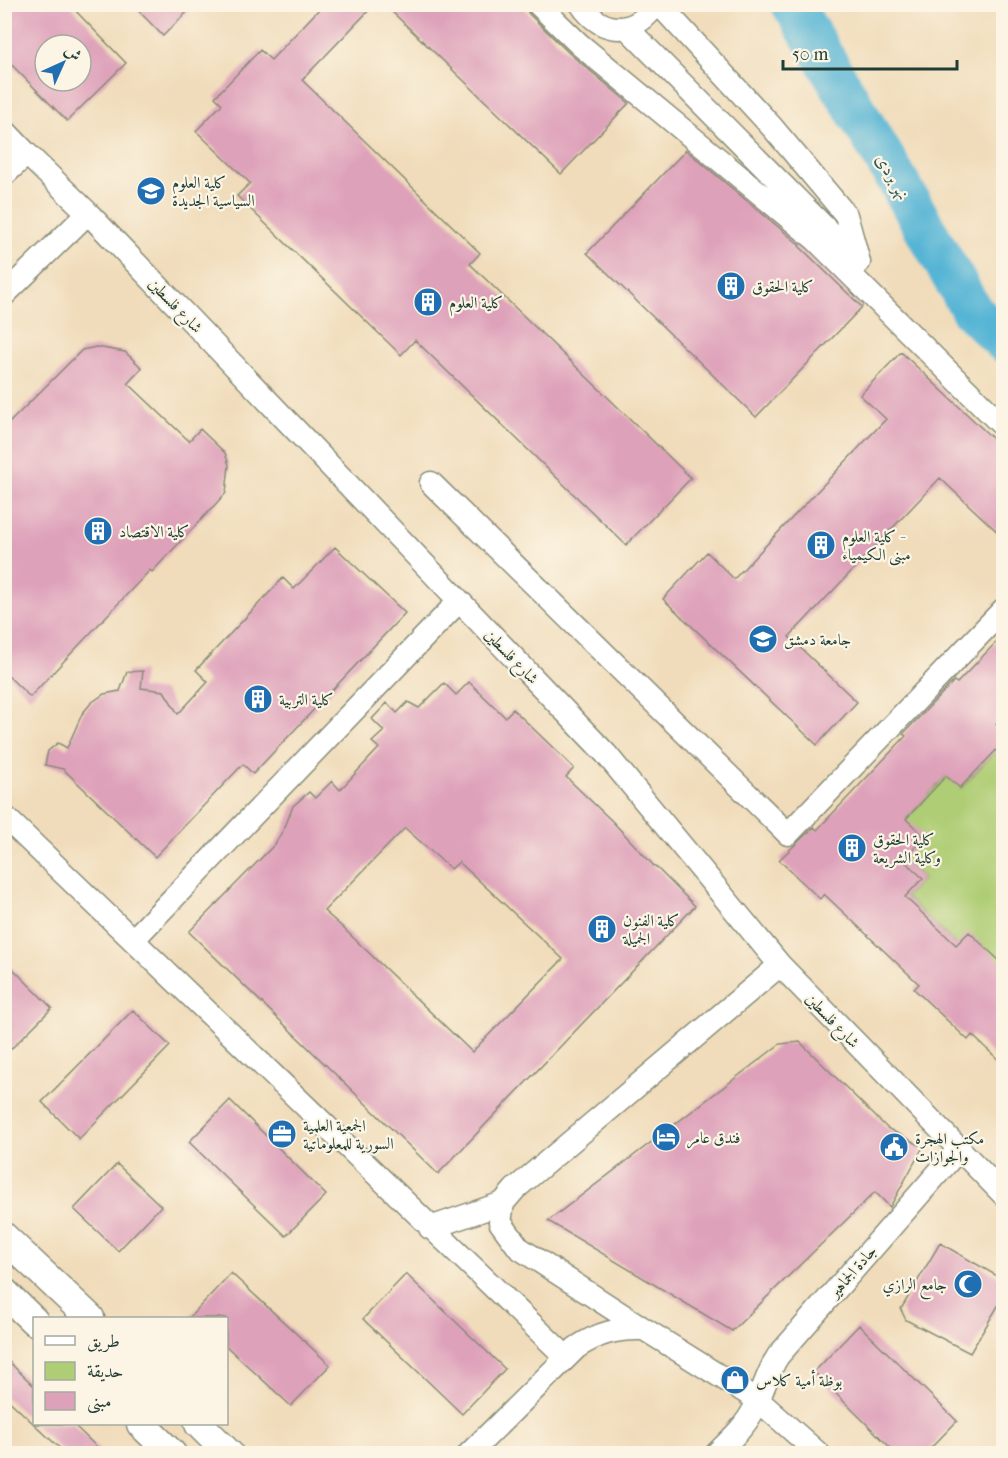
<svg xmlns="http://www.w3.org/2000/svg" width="1008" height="1458" font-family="'IM FELL French Canon',Amiri,serif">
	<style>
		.green { fill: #afcd74; stroke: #678554; stroke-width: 1.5 }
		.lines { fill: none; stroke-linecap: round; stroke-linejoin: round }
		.river { stroke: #57b5d5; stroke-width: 42 }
		.building { fill: #dea1ba; fill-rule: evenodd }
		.minor-casing { stroke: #888c77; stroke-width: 25 }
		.major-casing { stroke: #888c77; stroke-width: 31 }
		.minor { stroke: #fff; stroke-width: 22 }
		.major { stroke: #fff; stroke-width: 28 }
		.labels { text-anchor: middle; stroke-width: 4.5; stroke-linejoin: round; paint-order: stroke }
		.poi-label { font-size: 16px; fill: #1f3d34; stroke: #fcf5e5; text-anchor: start }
		.street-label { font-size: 16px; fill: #1f3d34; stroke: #fcf5e5 }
		.water-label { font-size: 18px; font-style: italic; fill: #2d5b5c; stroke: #fcf5e5 }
	</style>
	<rect width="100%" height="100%" fill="#fcf5e5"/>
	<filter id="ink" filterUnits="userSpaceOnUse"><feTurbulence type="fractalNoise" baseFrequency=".0167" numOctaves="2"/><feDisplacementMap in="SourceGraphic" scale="12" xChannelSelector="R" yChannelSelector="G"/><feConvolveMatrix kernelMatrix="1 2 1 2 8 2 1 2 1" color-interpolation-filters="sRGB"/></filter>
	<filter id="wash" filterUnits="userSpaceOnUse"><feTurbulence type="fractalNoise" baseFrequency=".008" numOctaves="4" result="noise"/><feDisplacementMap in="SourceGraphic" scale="24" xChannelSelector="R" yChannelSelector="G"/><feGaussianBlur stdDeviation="1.35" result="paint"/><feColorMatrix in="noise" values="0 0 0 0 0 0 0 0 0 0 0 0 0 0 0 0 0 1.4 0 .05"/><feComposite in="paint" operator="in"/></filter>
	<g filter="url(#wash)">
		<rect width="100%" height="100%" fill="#f0dcba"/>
		<path class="green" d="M 1003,742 L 1003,965 L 956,945 L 905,897 L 923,878 L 903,860 L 906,819 L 946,776 L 961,788 Z"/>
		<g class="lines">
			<path class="river" d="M 792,4 L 899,183 L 972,311 L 1004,342"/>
		</g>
		<g id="blocks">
			<path class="building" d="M 4,4 L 69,4 L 126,63 L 67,121 L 4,57 ZM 45,45 L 81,45 L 81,81 L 45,81 Z
				M 132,4 L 195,4 L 163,36 Z
				M 324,4 L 375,4 L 302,80 L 480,253 L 470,264 L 691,478 L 626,545 L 415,340 L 401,355 L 237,196 L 250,183 L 196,131 L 222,104 L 215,97 L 260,50 L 271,60 Z
				M 384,4 L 525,4 L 525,8 L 529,14 L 570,54 L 629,103 L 561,174 Z
				M 686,150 L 800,245 L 799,246 L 862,307 L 756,417 L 587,253 Z
				M 96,347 L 125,352 L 142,368 L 128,383 L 189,441 L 200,429 L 225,453 L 229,465 L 226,493 L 152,572 L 150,570 L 30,697 L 4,672 L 4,428 L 82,350 Z
				M 901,352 L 1004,449 L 1004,538 L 940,478 L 789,637 L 857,702 L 817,745 L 663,599 L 707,552 L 734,579 L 886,419 L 860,395 Z
				M 335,547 L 405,613 L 253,774 L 243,764 L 155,857 L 63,769 L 45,765 L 48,751 L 58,743 L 67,748 L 82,714 L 91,703 L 104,694 L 120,691 L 127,672 L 143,671 L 141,688 L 164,691 L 178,714 L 208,682 L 196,670 L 283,578 L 294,589 Z
				M 1004,634 L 1004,716 L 996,724 L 1004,731 L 1004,742 L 960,788 L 946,776 L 906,819 L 925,837 L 903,860 L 923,878 L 905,897 L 956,945 L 969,932 L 1004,965 L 1004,1065 L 972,1035 L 968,1040 L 914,989 L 919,984 L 824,894 L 820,899 L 779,860 L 814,827 L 817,830 L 906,736 L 903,734 L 954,681 L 957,683 Z
				M 469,682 L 505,717 L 513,709 L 574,768 L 566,777 L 612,821 L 656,868 L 657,868 L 695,906 L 438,1174 L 189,932 L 275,844 L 285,827 L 293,806 L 309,792 L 315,798 L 332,781 L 340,790 L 379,748 L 372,742 L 384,731 L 372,719 L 387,703 L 397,713 L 408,702 L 419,708 L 444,683 L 456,695 ZM 405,828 L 451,869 L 459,862 L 563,959 L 472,1052 L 340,925 L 324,911 Z
				M 4,960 L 52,1008 L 4,1056 Z
				M 133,1010 L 170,1046 L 79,1139 L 42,1102 Z
				M 800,1042 L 887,1128 L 923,1147 L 890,1207 L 875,1192 L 732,1331 L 548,1221 L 780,1044 Z
				M 230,1100 L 326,1195 L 286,1236 L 189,1142 Z
				M 117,1164 L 161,1206 L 118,1251 L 74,1209 Z
				M 940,1243 L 1004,1280 L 1004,1296 L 970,1353 L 906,1320 L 903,1314 L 901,1309 Z
				M 231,1273 L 330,1365 L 291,1406 L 226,1346 L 226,1318 L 189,1318 Z
				M 406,1274 L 505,1369 L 462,1414 L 363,1319 Z
				M 859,1325 L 957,1421 L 925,1454 L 897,1454 L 814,1372 Z
				M 4,1357 L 34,1386 L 34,1424 L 73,1424 L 104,1454 L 66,1454 L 4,1396 Z"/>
		</g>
	</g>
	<g filter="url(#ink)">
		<use href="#blocks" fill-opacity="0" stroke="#888c77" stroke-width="1.5"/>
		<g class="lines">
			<g class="minor-casing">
				<path id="minor" d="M 538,4 L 579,44 L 815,239 L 1004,427
					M 581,4 C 602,36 635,36 656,4
					M 626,27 L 859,262 L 846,215 L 772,127 L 659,4
					M 4,130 L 27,154 L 88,213 L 606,754 L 780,965 L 1004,1195
					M 4,175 L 27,154
					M 4,295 L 88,213
					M 431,483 L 788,834 L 1004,609
					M 4,816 L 566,1357
					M 133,940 L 459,601
					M 780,965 L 515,1189 L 503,1203 L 500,1222 L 519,1248 L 644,1329 L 758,1400 L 819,1454
					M 430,1228 L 503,1203
					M 469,1454 L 576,1348 C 598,1333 618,1328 644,1329
					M 716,1454 C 730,1440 745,1427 754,1409 C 763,1392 767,1373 778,1356 L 959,1149"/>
			</g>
			<g class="major-casing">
				<path id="major" d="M 4,1237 L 90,1318
					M 4,1292 L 34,1321
					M 141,1424 L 172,1454
					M 199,1424 L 229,1454"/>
			</g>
			<use href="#minor" class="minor"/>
			<use href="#major" class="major"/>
		</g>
	</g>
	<defs>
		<g id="university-disc" transform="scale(1.5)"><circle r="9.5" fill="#1f6fb2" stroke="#fcf5e5"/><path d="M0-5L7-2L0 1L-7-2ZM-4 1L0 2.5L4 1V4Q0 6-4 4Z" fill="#fff"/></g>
		<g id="building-disc" transform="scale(1.5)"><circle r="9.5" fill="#1f6fb2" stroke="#fcf5e5"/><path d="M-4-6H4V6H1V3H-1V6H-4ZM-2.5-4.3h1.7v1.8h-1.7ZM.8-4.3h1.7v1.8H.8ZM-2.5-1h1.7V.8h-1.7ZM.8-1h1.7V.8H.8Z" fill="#fff"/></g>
		<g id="office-disc" transform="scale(1.5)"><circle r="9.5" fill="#1f6fb2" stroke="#fcf5e5"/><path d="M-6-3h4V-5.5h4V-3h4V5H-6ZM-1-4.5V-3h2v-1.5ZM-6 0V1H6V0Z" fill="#fff"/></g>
		<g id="hotel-disc" transform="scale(1.5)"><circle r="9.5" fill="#1f6fb2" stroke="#fcf5e5"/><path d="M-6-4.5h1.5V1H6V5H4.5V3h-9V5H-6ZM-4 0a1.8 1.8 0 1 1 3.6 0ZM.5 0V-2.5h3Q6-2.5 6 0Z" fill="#fff"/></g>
		<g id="civic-disc" transform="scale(1.5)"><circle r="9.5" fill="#1f6fb2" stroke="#fcf5e5"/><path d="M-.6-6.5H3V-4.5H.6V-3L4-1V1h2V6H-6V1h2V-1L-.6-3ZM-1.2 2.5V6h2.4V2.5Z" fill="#fff"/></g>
		<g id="mosque-disc" transform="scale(1.5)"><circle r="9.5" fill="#1f6fb2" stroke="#fcf5e5"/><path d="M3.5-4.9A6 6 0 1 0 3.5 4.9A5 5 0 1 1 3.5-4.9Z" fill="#fff"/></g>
		<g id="shop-disc" transform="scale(1.5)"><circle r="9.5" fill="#1f6fb2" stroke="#fcf5e5"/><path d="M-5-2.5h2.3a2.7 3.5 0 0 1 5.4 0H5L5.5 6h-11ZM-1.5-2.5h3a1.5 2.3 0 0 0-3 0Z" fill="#fff"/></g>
	</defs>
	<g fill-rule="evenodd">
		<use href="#university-disc" x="151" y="191"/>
		<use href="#building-disc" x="731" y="286"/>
		<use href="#building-disc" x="428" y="302"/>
		<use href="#building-disc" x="98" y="531"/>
		<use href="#building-disc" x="821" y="545"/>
		<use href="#university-disc" x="763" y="639"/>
		<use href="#building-disc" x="258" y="699"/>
		<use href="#building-disc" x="852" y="848"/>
		<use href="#building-disc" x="602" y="929"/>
		<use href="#office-disc" x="282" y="1134"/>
		<use href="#hotel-disc" x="666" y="1137"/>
		<use href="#civic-disc" x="894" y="1147"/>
		<use href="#mosque-disc" x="968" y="1284"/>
		<use href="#shop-disc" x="735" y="1380"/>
	</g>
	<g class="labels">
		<g class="poi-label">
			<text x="172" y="188">كلية العلوم<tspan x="172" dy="18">السياسية الجديدة</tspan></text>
			<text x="752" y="292">كلية الحقوق</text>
			<text x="449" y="308">كلية العلوم</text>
			<text x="119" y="537">كلية الاقتصاد</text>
			<text x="842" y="542">كلية العلوم -<tspan x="842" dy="18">مبنى الكيمياء</tspan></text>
			<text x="784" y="645">جامعة دمشق</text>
			<text x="279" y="705">كلية التربية</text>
			<text x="873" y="845">كلية الحقوق<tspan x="873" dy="18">وكلية الشريعة</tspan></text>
			<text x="623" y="926">كلية الفنون<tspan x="623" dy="18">الجميلة</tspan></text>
			<text x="303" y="1131">الجمعية العلمية<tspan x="303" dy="18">السورية للمعلوماتية</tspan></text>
			<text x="687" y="1143">فندق عامر</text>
			<text x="915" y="1144">مكتب الهجرة<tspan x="915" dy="18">والجوازات</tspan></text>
			<text x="947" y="1290" text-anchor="end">جامع الرازي</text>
			<text x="756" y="1386">بوظة أمية كلاس</text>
		</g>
		<g class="street-label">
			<text transform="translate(176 305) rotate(46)" y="6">شارع فلسطين</text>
			<text transform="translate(512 656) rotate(46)" y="6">شارع فلسطين</text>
			<text transform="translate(833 1020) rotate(46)" y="6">شارع فلسطين</text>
			<text transform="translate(852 1271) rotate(-49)" y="6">جادة الجماهير</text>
		</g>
		<g class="water-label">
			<text transform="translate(893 177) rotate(60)" y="6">نهر بردى</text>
		</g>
	</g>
	<rect width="1008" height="1458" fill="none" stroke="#fcf5e5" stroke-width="24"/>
	<rect x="33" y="1317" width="195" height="108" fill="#fcf5e5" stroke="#a4ab9e" stroke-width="1.5"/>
	<rect x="45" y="1336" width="30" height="9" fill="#ffffff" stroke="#a4ab9e" stroke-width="1.5"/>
	<text x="87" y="1347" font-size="18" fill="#1f3d34">طريق</text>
	<rect x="45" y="1362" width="30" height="18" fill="#afcd74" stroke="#a4ab9e" stroke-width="1.5"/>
	<text x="87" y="1377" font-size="18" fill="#1f3d34">حديقة</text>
	<rect x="45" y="1392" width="30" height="18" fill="#dea1ba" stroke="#a4ab9e" stroke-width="1.5"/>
	<text x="87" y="1407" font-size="18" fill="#1f3d34">مبنى</text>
	<g transform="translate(63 63) rotate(45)"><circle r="28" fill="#fcf5e5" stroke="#a4ab9e" stroke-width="1.5"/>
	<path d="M0-4.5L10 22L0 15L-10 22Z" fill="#1f6fb2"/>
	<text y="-9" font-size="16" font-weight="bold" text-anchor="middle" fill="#1f3d34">ش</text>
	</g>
	<path d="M783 60v9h174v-9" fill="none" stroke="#1f3d34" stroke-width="3"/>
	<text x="792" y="60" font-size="18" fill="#1f3d34" stroke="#fcf5e5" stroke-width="4.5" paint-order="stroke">50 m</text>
</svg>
